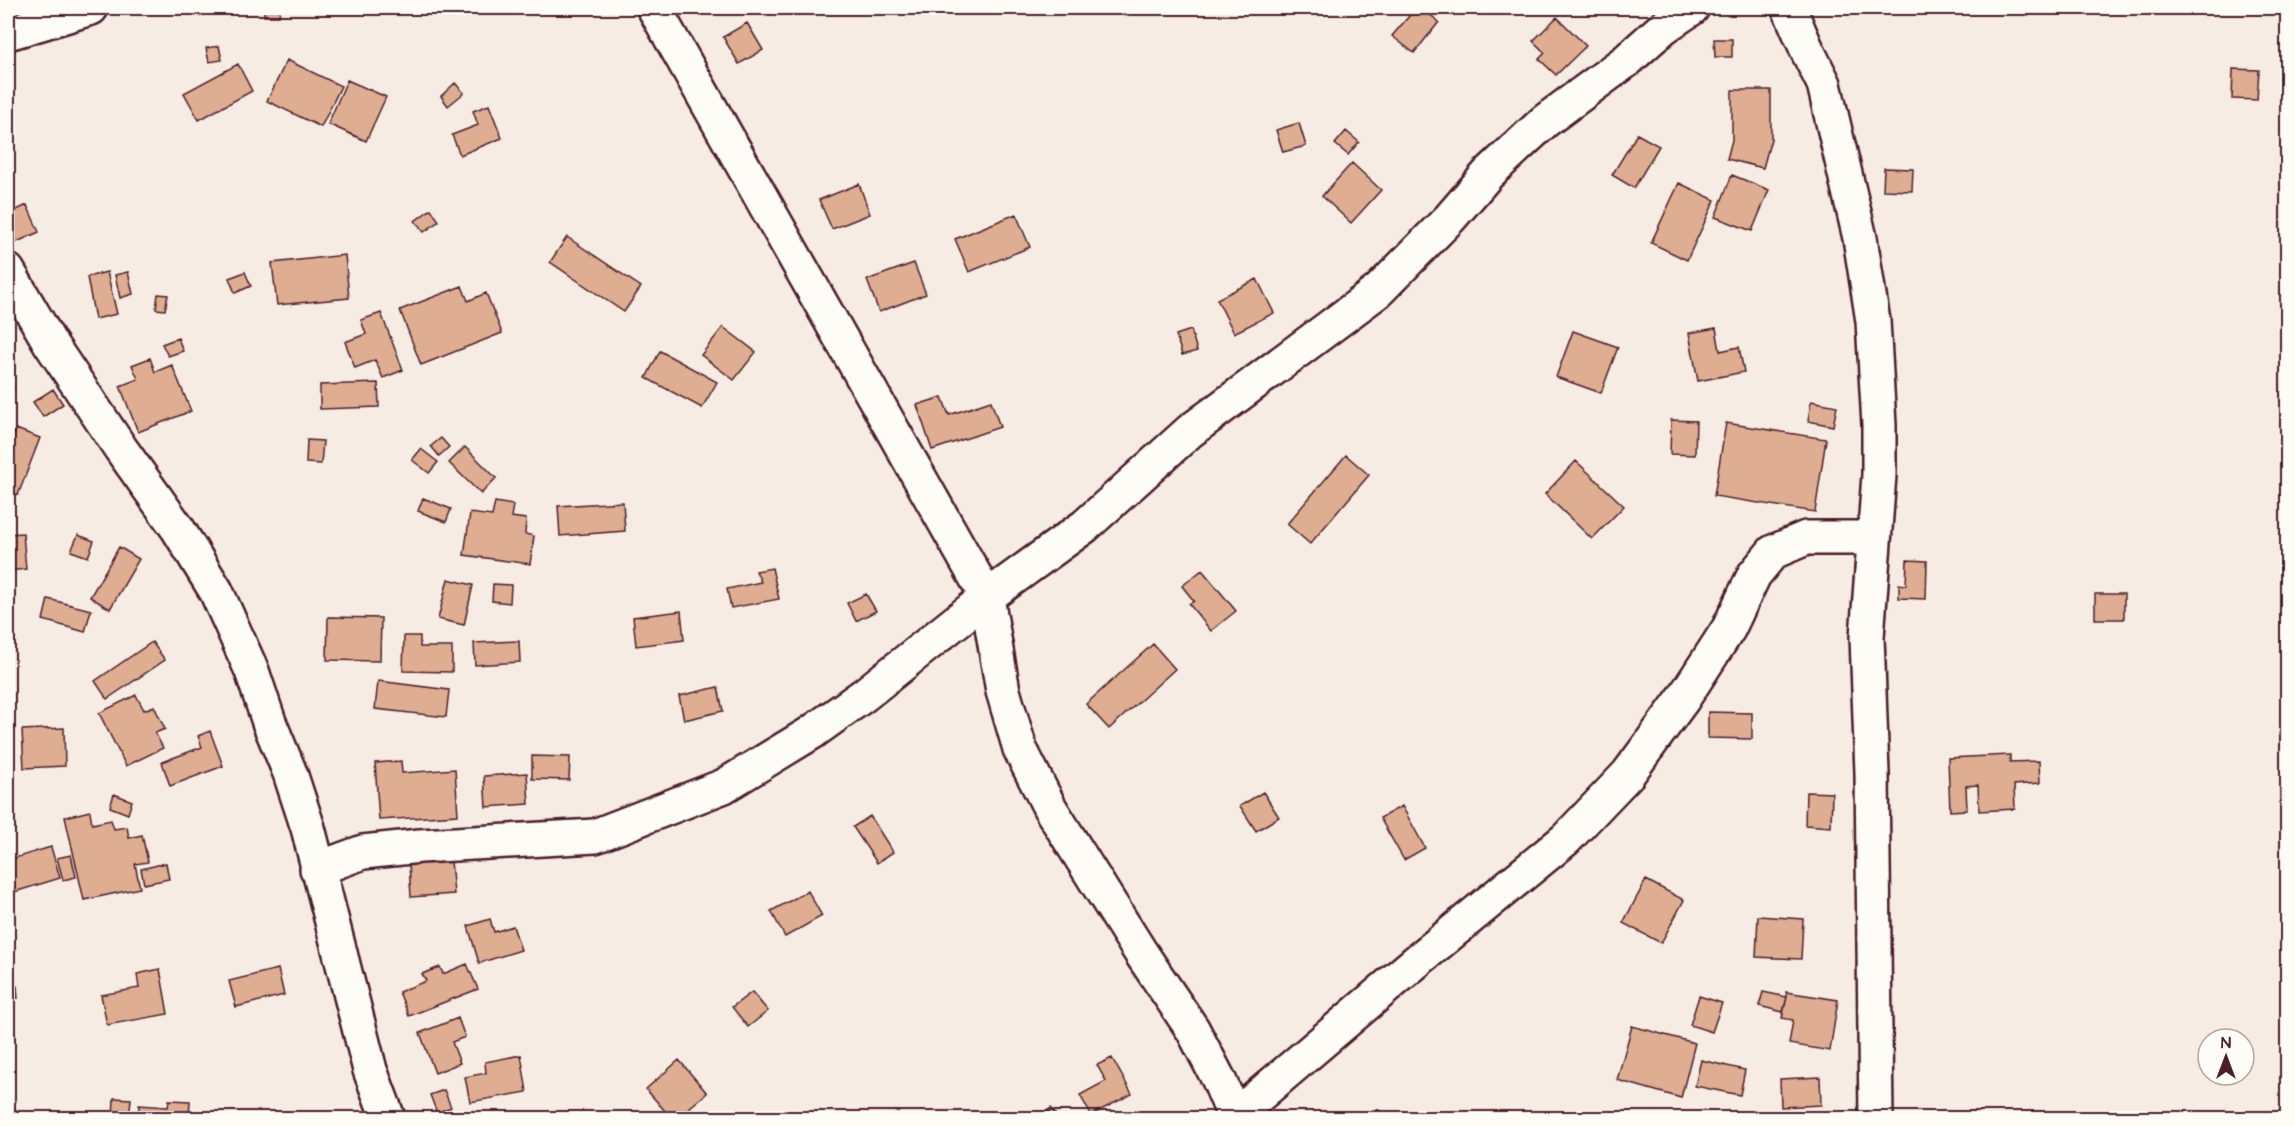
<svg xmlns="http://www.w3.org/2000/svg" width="2295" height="1126" font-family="'Architects Daughter',sans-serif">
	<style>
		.building { fill: #dfad91; stroke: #4a1f2b; stroke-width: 1.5 }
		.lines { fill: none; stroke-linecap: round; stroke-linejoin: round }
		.street-casing { stroke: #4a1f2b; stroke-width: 38 }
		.street { stroke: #fdfcf7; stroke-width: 33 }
	</style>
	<rect width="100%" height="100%" fill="#f7ece3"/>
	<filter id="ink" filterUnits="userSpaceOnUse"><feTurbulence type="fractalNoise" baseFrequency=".0167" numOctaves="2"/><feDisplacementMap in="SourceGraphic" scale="12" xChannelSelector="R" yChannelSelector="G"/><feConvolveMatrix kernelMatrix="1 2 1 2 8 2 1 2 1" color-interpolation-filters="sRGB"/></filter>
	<g filter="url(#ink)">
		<path class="building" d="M 8,8 L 24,8 L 26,13 L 8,19 Z
			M 195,8 L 210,8 L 212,11 L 198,16 Z
			M 264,8 L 280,8 L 279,16 L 264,16 Z
			M 1416,8 L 1422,8 L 1439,22 L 1414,53 L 1392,36 Z
			M 1557,17 L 1586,46 L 1556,75 L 1539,59 L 1545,53 L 1533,41 Z
			M 747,23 L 763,50 L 739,64 L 723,37 Z
			M 1714,39 L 1732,39 L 1732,57 L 1715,57 Z
			M 219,46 L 222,60 L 209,62 L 206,48 Z
			M 287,60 L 341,86 L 321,127 L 267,101 Z
			M 238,64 L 252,91 L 199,120 L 184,93 Z
			M 2233,69 L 2259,70 L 2257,100 L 2232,99 Z
			M 347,80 L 386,97 L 366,141 L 328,124 Z
			M 455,83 L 464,93 L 448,106 L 441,96 Z
			M 1732,90 L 1771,90 L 1771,139 L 1763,168 L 1727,159 L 1732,140 Z
			M 489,105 L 502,138 L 460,155 L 452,135 L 478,125 L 473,111 Z
			M 1299,123 L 1306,146 L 1283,152 L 1276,130 Z
			M 1346,131 L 1359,142 L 1348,155 L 1335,144 Z
			M 1637,134 L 1659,146 L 1634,188 L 1612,175 Z
			M 1352,163 L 1381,190 L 1351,223 L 1322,196 Z
			M 1884,168 L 1913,169 L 1912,191 L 1883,190 Z
			M 1732,175 L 1769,190 L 1752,231 L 1715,217 Z
			M 1679,183 L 1715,200 L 1687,260 L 1651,243 Z
			M 859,184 L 870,214 L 832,229 L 819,200 Z
			M 27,205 L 39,232 L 8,246 L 8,214 Z
			M 431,209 L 439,221 L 424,232 L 415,221 Z
			M 1016,214 L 1030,247 L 969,272 L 955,239 Z
			M 567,237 L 641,287 L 624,312 L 550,262 Z
			M 345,255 L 349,298 L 277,305 L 272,263 Z
			M 914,263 L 926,294 L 879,312 L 867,280 Z
			M 107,272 L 117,314 L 95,319 L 87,277 Z
			M 128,272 L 133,294 L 120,298 L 115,275 Z
			M 245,272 L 251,286 L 235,293 L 229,278 Z
			M 1257,279 L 1274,313 L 1234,333 L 1217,299 Z
			M 462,286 L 468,301 L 486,293 L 502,333 L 421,365 L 400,310 Z
			M 158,294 L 168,295 L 165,310 L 156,309 Z
			M 381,313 L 403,370 L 383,378 L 375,360 L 355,368 L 345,342 L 366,334 L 361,320 Z
			M 723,327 L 756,352 L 734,380 L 701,355 Z
			M 1716,328 L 1720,351 L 1739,347 L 1744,372 L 1698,381 L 1689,333 Z
			M 1191,330 L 1197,351 L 1182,355 L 1176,335 Z
			M 1573,331 L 1618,347 L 1601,393 L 1556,377 Z
			M 178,338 L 183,351 L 168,356 L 162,344 Z
			M 660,351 L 717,382 L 702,408 L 646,378 Z
			M 150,358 L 155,372 L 172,365 L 191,411 L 138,432 L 120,386 L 138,379 L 132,365 Z
			M 8,363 L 14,389 L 8,390 Z
			M 378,383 L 379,407 L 320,409 L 320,385 Z
			M 53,389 L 63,404 L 43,417 L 33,402 Z
			M 942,397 L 949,415 L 991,401 L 1000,427 L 932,450 L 917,405 Z
			M 1811,401 L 1837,406 L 1833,426 L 1808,421 Z
			M 1671,420 L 1696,421 L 1695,455 L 1670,454 Z
			M 1726,423 L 1826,439 L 1815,512 L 1714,496 Z
			M 16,429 L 40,438 L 18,495 L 8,491 L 8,454 Z
			M 441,438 L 449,447 L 439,456 L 431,446 Z
			M 307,440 L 323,441 L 321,464 L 306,463 Z
			M 465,447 L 496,478 L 481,494 L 449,463 Z
			M 421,449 L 438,462 L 429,473 L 412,460 Z
			M 1346,455 L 1369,475 L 1310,544 L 1287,524 Z
			M 1576,461 L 1624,506 L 1592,539 L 1545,494 Z
			M 423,498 L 451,509 L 446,522 L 418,511 Z
			M 495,502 L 513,505 L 511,517 L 526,519 L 525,534 L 534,536 L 530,564 L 464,555 L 470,513 L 492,516 Z
			M 623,502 L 625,531 L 560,536 L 558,506 Z
			M 23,533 L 26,569 L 8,571 L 8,534 Z
			M 78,535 L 94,541 L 88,557 L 71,551 Z
			M 119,547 L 139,559 L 110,609 L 90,597 Z
			M 1907,560 L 1927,561 L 1926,599 L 1899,598 L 1899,584 L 1906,585 Z
			M 772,568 L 779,599 L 731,608 L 727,589 L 761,582 L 756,571 Z
			M 1202,570 L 1236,611 L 1211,631 L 1189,604 L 1194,601 L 1182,586 Z
			M 448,579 L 473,585 L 464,625 L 438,619 Z
			M 8,583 L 12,583 L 15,614 L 8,615 Z
			M 493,584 L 511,585 L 510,603 L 492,601 Z
			M 866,594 L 876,611 L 856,621 L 847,603 Z
			M 2095,594 L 2124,594 L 2124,619 L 2095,619 Z
			M 48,599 L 91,610 L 85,632 L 43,620 Z
			M 681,611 L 684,640 L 636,646 L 633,617 Z
			M 328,617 L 381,618 L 380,661 L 327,660 Z
			M 404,636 L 420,636 L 420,647 L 452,647 L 452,672 L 403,671 Z
			M 519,641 L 520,662 L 475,665 L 474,643 Z
			M 152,642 L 165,660 L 107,699 L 95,681 Z
			M 1153,644 L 1175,669 L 1109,729 L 1086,704 Z
			M 378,681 L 449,690 L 446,717 L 375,709 Z
			M 718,687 L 723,711 L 684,720 L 679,696 Z
			M 136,695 L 144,710 L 154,706 L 165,729 L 155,733 L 163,748 L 126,766 L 99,713 Z
			M 1708,712 L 1752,713 L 1752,739 L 1708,738 Z
			M 64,728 L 65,766 L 24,768 L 22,730 Z
			M 210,731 L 223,766 L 170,786 L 162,762 L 202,747 L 198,736 Z
			M 2010,755 L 2010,762 L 2039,761 L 2040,783 L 2014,785 L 2015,809 L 1979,811 L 1978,785 L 1966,786 L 1967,810 L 1950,811 L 1948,758 Z
			M 532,756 L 570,757 L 569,780 L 532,779 Z
			M 401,761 L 402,773 L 455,769 L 458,815 L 379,820 L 375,763 Z
			M 527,773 L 529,804 L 486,807 L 484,776 Z
			M 1263,792 L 1279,817 L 1256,831 L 1240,806 Z
			M 1806,792 L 1832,793 L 1831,827 L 1805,825 Z
			M 114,794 L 132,801 L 128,814 L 110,807 Z
			M 1402,806 L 1425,848 L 1404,860 L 1380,818 Z
			M 90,811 L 92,824 L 111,820 L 114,829 L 127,827 L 129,838 L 142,835 L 148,862 L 135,864 L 140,888 L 84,900 L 65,817 Z
			M 870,816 L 893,852 L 877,863 L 853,827 Z
			M 51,847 L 60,878 L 8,894 L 8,860 Z
			M 71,855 L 76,877 L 63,880 L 57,858 Z
			M 451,861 L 454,894 L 411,897 L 409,864 Z
			M 166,863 L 169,879 L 144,884 L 141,869 Z
			M 1646,880 L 1684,900 L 1661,943 L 1623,923 Z
			M 808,891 L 822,916 L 785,937 L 771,911 Z
			M 1758,916 L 1803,919 L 1801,959 L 1756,957 Z
			M 490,919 L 494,932 L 513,926 L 521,950 L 479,963 L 468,926 Z
			M 467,964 L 478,989 L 409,1016 L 399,992 L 426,981 L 422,974 L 440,967 L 443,974 Z
			M 160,969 L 168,1014 L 107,1025 L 101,995 L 139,988 L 137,974 Z
			M 278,969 L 284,995 L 236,1007 L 229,981 Z
			M 17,986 L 18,998 L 8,999 L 8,987 Z
			M 752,992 L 768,1011 L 748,1027 L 732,1007 Z
			M 1763,992 L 1787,997 L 1783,1012 L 1759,1006 Z
			M 1786,992 L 1838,1000 L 1830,1051 L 1789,1044 L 1793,1020 L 1782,1018 L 1787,997 Z
			M 1699,996 L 1722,1003 L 1712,1032 L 1690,1025 Z
			M 458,1018 L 465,1037 L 452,1042 L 460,1063 L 435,1073 L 420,1033 Z
			M 1632,1026 L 1695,1043 L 1681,1098 L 1617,1080 Z
			M 521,1055 L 527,1092 L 470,1102 L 465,1077 L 486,1073 L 485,1062 Z
			M 1112,1058 L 1132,1094 L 1091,1115 L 1080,1095 L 1106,1081 L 1097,1065 Z
			M 679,1060 L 707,1093 L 677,1118 L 671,1118 L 646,1089 Z
			M 1701,1060 L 1745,1070 L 1740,1095 L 1695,1086 Z
			M 1820,1077 L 1821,1105 L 1781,1107 L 1780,1079 Z
			M 444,1090 L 451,1107 L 437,1113 L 430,1095 Z
			M 114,1098 L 131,1099 L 129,1118 L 113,1118 Z
			M 169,1100 L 190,1101 L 189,1118 L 138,1118 L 139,1105 L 168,1107 Z
			M 1051,1108 L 1058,1118 L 1037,1118 Z
			M 1378,1109 L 1385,1118 L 1366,1118 Z
			M 77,1114 L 101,1115 L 101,1118 L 77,1118 Z"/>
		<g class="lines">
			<g class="street-casing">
				<path id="street" d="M 654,8 L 987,597 L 1003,691 L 1020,749 L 1050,808 L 1141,953 L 1193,1030 L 1219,1080 L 1235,1118
					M 1789,8 L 1808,52 L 1824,84 L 1860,238 L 1873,321 L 1879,425 L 1879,475 L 1867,637 L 1872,773 L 1876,1118
					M 8,33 L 91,8
					M 8,271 L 50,343 L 121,449 L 178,529 L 216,591 L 252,671 L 269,722 L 290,773 L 308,828 L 370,1070 L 388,1118
					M 317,869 L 363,852 L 420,846 L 595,836 L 724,786 L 811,733 L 864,695 L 987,597 L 1085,526 L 1190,431 L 1378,291 L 1450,218 L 1488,174 L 1545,121 L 1626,61 L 1664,27 L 1692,8
					M 1235,1116 L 1417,961 L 1566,839 L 1628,774 L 1683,699 L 1729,628 L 1754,575 L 1773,552 L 1806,538 L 1874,538"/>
			</g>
			<use href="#street" class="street"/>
		</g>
	</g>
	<rect width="2295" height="1126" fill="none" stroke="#fdfcf7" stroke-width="30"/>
	<rect x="15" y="15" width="2265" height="1096" fill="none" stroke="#4a1f2b" stroke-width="2" filter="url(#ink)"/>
	<g transform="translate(2226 1057)"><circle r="28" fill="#fdfcf7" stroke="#b5a4a5" stroke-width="1.5"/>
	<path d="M0-4.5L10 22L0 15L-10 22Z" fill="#4a1f2b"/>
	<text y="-9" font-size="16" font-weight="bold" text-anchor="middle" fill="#4a1f2b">N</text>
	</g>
</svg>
